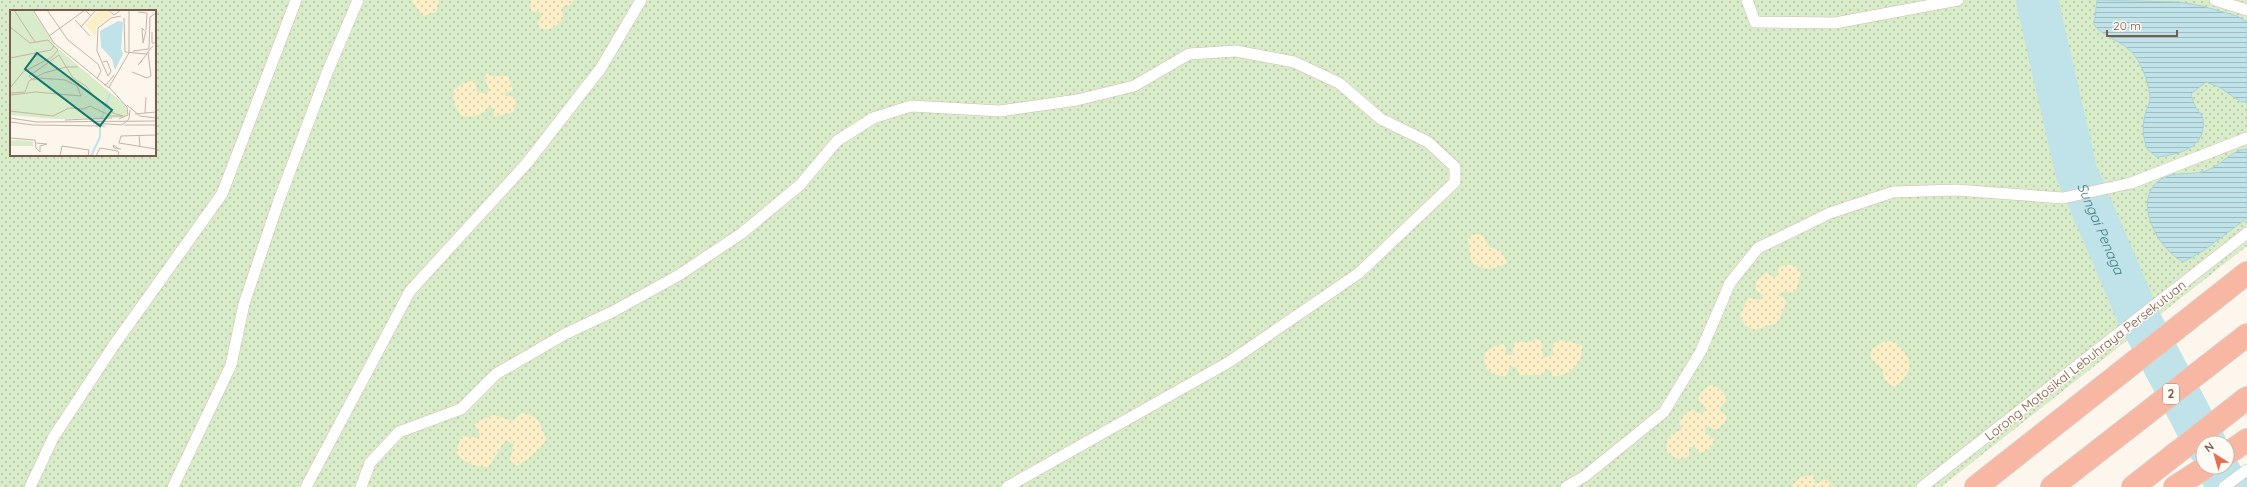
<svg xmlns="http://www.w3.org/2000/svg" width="2247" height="487" font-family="Quicksand,sans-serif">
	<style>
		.grass { fill: url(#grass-dots); fill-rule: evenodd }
		.sand { fill: url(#sand-dots) }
		.water { fill: url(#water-rules); stroke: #a5d3da }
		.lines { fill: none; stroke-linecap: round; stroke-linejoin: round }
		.river { stroke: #bfe3e8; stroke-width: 42 }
		.lane-casing { stroke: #d1beb0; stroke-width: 12 }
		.highway-casing { stroke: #dad1cd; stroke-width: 24 }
		.lane { stroke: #fff; stroke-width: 11 }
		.highway { stroke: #f7b7a3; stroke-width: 22 }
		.labels { text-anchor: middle; stroke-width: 3; stroke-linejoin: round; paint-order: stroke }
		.shield { fill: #fffaf3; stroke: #a28b7f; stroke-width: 1 }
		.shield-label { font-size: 12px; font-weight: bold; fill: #7a5c4d }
		.street-label { font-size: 13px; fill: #7a5c4d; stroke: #fffaf3 }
		.water-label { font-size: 14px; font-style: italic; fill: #437c86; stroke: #fffaf3 }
		.inset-river { fill: none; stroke: #bfe3e8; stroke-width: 2 }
		.inset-road { fill: none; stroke: #c5b3a7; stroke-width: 1 }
		.view { fill: #0f766e; fill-opacity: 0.15; stroke: #0f766e; stroke-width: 2 }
		.inset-edge { fill: none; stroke: #7a5c4d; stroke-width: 2 }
	</style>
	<defs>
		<pattern id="grass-dots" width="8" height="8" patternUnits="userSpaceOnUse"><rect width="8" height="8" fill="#d8ecc9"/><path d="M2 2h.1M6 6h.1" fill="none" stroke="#b4c2a5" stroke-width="1.8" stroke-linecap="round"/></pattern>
		<pattern id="sand-dots" width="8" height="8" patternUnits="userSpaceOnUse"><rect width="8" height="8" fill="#fcefc7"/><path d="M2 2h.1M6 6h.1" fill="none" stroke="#d1c5a4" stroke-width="1.8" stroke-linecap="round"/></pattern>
		<pattern id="water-rules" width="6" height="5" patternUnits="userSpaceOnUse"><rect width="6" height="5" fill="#bfe3e8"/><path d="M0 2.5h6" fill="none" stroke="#a0bbbe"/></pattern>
	</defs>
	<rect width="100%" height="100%" fill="#fdf6ec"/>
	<path class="grass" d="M 0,0 L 2247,0 L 2247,246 L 1941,487 L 0,487 ZM 11,11 L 155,11 L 155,155 L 11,155 Z"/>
	<path class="sand" d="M 411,0 L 439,0 L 436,12 L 423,16 Z
		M 530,0 L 574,0 L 570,5 L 563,6 L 562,10 L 563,16 C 560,26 550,31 540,29 L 537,24 L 542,15 L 539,11 L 535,12 L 531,11 Z
		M 487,74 L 491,76 L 508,76 L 513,90 L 504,93 L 506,96 L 514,97 L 516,104 L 513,112 L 494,117 L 494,109 L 489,106 C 481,117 475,117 462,116 C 455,107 452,101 454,90 L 462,84 L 475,80 L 477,92 L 487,94 L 489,89 L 484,77 Z
		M 1477,234 L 1482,235 L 1489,247 L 1501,251 L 1507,263 C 1492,270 1483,272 1471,261 L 1468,239 L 1472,235 Z
		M 1787,265 L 1795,266 L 1801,273 L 1796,290 L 1791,293 L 1784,291 L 1778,295 L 1785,299 L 1786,304 L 1777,323 L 1754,330 L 1745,325 L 1740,316 L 1748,298 L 1760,300 L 1763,295 L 1756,290 L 1756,282 L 1766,272 L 1773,277 L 1777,276 L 1779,267 Z
		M 1536,339 L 1542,341 L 1543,358 L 1553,355 L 1553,344 L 1560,340 L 1582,345 C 1583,363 1570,377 1552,376 L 1551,370 L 1546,369 L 1543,375 L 1520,375 L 1516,367 L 1511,366 L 1506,376 C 1490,376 1482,369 1485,353 L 1493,347 L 1503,344 L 1506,347 L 1505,352 L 1507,355 L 1512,355 L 1515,342 L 1531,342 Z
		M 1885,341 L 1895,342 C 1914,359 1915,372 1894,387 L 1884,379 L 1882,369 L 1870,358 L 1872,349 Z
		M 1710,385 C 1720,387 1723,391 1727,400 L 1719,409 L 1727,417 C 1724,425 1722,427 1714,430 L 1709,426 L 1705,428 L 1705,432 L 1714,440 C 1712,449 1707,451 1699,453 L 1695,447 L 1689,447 L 1689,456 C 1679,461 1675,459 1667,452 C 1665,440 1669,433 1682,430 L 1679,422 L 1686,413 L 1692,409 L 1697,413 L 1703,413 L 1706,408 L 1698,399 L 1702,391 Z
		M 521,413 C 537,414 542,425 546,440 C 538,451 529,459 517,466 L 510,460 L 514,444 L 506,440 L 488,467 C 476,467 465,463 457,454 L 457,448 L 462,436 L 479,438 L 480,434 L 475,425 L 478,421 L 494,415 L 513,421 Z
		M 1813,475 L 1815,484 L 1826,479 L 1834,487 L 1791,487 L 1801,477 Z"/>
	<path class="water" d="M 2097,0 L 2179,2 L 2202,6 L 2237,16 L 2247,22 L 2247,101 L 2241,102 L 2219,87 L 2206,82 L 2191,94 C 2192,97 2193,102 2195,106 C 2197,110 2202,114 2203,119 C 2207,147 2179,155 2157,157 L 2148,150 C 2142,137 2142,125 2146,111 C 2147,108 2150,103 2150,100 C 2150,86 2143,67 2135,56 C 2124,41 2106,39 2094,25 Z
		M 2247,149 L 2247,218 L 2203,251 L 2183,262 C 2179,259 2174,257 2171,253 C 2150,234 2133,191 2166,177 C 2180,171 2194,176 2208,170 C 2223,164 2231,150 2247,149 Z"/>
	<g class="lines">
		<g class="river">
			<path id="s1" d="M 2037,0 L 2076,171 L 2139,318 L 2205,443"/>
			<path d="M 2217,467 L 2228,487"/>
		</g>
		<g class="lane-casing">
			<path id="lane" d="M 1747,0 L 1755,22 L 1835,23 L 1958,0
				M 2215,0 L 2247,10
				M 30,487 L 53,438 L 114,345 L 222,194 L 296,0
				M 173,487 L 231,365 L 244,304 L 279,200 L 327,73 L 358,0
				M 306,487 L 410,291 L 527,163 L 601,68 L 641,0
				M 361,487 L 370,463 L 399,432 L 461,409 L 496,374 L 565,334 L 614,311 L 679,275 L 742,233 L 800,185 L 837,141 L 873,118 L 911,106 L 1000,111 L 1077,100 L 1134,86 L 1189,54 L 1236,51 L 1294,62 L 1339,83 L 1381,119 L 1428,142 L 1455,167 L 1455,182 L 1359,273 L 1229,362 L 1007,487
				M 1566,487 L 1585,476 L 1664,412 L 1701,351 L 1730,283 L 1758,248 L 1830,213 L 1893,192 L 1956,190 L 2063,198 L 2131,183 L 2247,138
				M 1922,487 L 2247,233
				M 2224,487 L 2247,470"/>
		</g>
		<g class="highway-casing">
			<path id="highway" d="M 2227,454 L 2247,440
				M 1976,487 L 2247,273
				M 2052,487 L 2247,335
				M 2133,487 L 2247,398
				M 2175,487 L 2206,467"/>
		</g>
		<use href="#lane" class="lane"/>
		<use href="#highway" class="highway"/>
	</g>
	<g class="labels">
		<rect class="shield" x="2163" y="384" width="16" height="20" rx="3"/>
		<g class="shield-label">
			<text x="2171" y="398">2</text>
		</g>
		<g class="street-label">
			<text transform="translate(2085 360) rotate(-38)" y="5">Lorong Motosikal Lebuhraya Persekutuan</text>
		</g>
		<g class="water-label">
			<text dy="5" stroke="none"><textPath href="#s1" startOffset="238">Sungai Penaga</textPath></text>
		</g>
	</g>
	<g transform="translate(10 10)">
		<rect width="146" height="146" fill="#fdf6ec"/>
		<path d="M 0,0 L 22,0 L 46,37 L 115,95 L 118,104 L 111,108 L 45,109 L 0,105 Z" fill="#d8ecc9"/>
		<path d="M 0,130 L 23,131 L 23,136 L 0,136 Z" fill="#d8ecc9"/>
		<path d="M 89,0 L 96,0 L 102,6 L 86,17 L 86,26 L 75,15 Z" fill="#fcefc7"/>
		<path d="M 108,11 L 113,12 L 111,39 L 113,44 L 105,60 L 102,49 L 91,37 L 90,21 Z" fill="#bfe3e8"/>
		<path class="inset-river" d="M 91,109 L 100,84M 81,146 L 90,127 L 90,114"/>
		<path class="inset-road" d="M 4,0 L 25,32M 23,0 L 44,33 L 99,78M 37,0 L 58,30 L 88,54 L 91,61 L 87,69M 98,0 L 104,5 L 111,0M 128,2 L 137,3 L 136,20M 114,8 L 115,42 L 136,44 L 143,36M 65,10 L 80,26M 0,17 L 20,33 L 38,30 L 44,36 L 41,40 L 0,48M 71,17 L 86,0M 135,21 L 132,18 L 133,33 L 136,21M 142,22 L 142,33 L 146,33M 39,26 L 75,0 L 81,6M 123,41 L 139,39 L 140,7 L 146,3M 146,44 L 146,57M 132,51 L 128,55 L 137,44M 93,52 L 97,51 L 101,61 L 98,66M 122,62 L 137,68 L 141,66 L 138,42M 98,66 L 87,41 L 88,18 L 101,8 L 111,6M 94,75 L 97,74 L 104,65M 0,78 L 13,62 L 42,47 L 48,40 L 44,36M 0,83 L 15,82 L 19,71 L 34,63 L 56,57 L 68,57M 0,85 L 26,82 L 71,86 L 67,76 L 55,70 L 30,68 L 23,70 L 19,66 L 49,45 L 63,68 L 76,76 L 85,88 L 98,95 L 103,103 L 113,106 L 101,106 L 80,96 L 73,99 L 59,98 L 43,106 L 0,101M 117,95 L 130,106 L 146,108M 117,97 L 99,77 L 119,43 L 119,0M 135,103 L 136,87M 125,104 L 146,102M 0,108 L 27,112 L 146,111M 109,109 L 118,105 L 117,97M 55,110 L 102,108M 0,112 L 23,115 L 95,116M 83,113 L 112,115 L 119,109 L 120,100M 114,115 L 146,115M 129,125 L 130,137M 146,125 L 111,126 L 109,133 L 146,139M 0,128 L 25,130 L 26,138 L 30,142 L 30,136 L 37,134 L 26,133M 109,139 L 103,135 L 104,138 L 111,139M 50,146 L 52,136 L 79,140 L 78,146M 86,146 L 90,138 L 108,141 L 109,146"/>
		<path class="view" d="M 27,43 L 102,100 L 90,116 L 15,59 Z"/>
		<rect width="146" height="146" class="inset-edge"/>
	</g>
	<g transform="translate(2215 455) rotate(323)"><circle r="19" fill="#fffaf3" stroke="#cabbb1"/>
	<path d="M0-3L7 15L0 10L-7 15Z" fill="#e76f51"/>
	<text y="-6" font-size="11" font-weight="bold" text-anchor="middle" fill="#7a5c4d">N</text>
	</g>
	<path d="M2107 30v6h70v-6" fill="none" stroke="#7a5c4d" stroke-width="2"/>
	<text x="2113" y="30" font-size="12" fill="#7a5c4d" stroke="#fffaf3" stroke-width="3" paint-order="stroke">20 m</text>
</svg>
